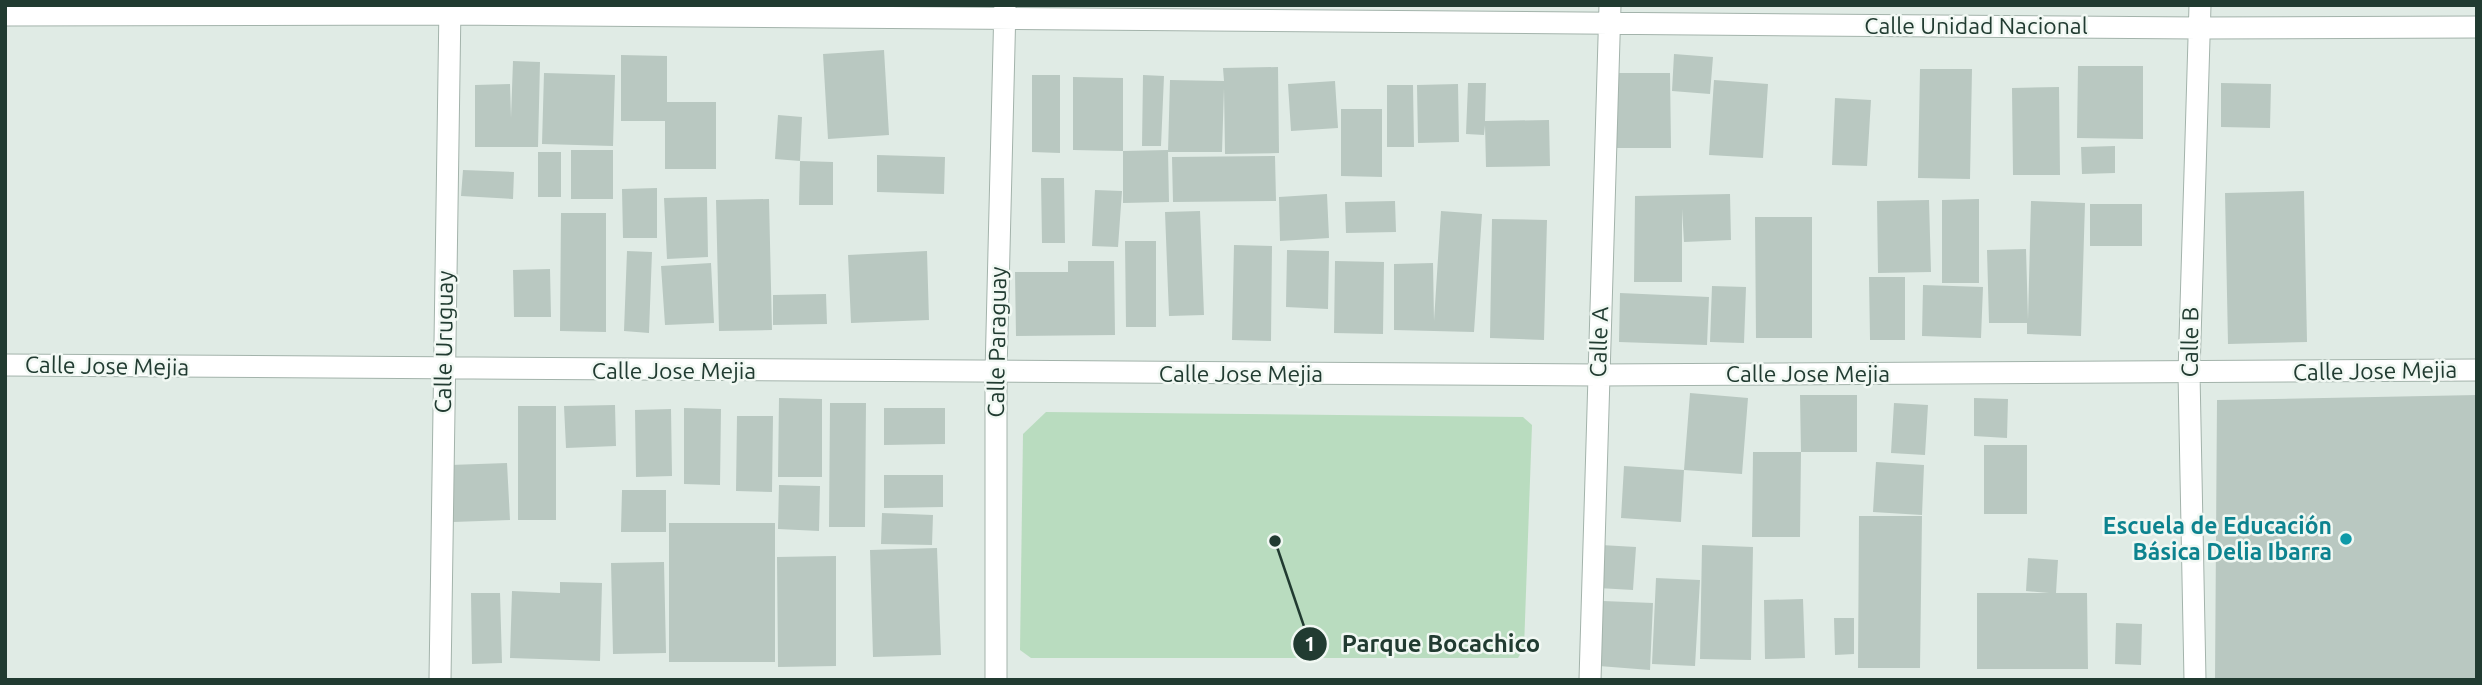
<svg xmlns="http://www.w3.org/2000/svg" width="2482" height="685" font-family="Ubuntu,sans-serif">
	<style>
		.green { fill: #b9dcbf }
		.building { fill: #b9c8c1 }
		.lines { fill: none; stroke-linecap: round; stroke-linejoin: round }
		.street-casing { stroke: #a3b3ab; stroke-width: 23 }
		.street { stroke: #fff; stroke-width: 21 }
		.culture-dot { fill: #0f9aa8; stroke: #f1f8f3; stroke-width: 2.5 }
		.labels { text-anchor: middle; stroke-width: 5; stroke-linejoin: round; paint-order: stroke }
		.street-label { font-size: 23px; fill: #213b31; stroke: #f1f8f3 }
		.culture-label { font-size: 23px; font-weight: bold; fill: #0d838f; stroke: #f1f8f3; text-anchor: end }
		.leader { fill: none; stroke: #213b31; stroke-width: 2.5 }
		.callout-dot { fill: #213b31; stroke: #f1f8f3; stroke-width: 2.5 }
		.mark-label { font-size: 21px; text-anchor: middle; font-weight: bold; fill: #fff }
		.callout-label { font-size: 24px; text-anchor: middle; font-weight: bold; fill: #213b31; stroke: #f1f8f3; stroke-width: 5; stroke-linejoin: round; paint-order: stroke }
	</style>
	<rect width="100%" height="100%" fill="#e0ebe5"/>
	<path class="green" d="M 1046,412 L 1523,417 L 1532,425 L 1524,648 L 1518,658 L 1031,658 L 1020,650 L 1023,434 Z"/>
	<path class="building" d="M 884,50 L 889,135 L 828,139 L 823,54 Z
		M 1674,54 L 1713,57 L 1710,94 L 1672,91 Z
		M 621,55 L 667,56 L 667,102 L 716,102 L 716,169 L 665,169 L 665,121 L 621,121 Z
		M 513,61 L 540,62 L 538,147 L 475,147 L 475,85 L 510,84 L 511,118 Z
		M 2078,66 L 2143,66 L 2143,139 L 2077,138 Z
		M 1278,67 L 1279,153 L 1225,154 L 1224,88 L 1222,152 L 1168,152 L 1170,80 L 1224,81 L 1223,68 Z
		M 1920,69 L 1972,69 L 1970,179 L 1918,178 Z
		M 544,73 L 615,75 L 613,146 L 542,144 Z
		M 1616,73 L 1670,73 L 1671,148 L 1617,148 Z
		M 1032,75 L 1060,75 L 1060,153 L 1032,152 Z
		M 1143,75 L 1164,76 L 1161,146 L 1142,146 Z
		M 1073,77 L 1123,78 L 1123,151 L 1168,150 L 1169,202 L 1123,203 L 1123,151 L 1073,150 Z
		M 1714,80 L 1768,84 L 1763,158 L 1709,155 Z
		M 1335,81 L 1338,128 L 1291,131 L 1288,84 Z
		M 1468,83 L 1486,83 L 1485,121 L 1549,120 L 1550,166 L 1486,167 L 1485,125 L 1484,135 L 1466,134 Z
		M 2221,83 L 2271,84 L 2270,128 L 2221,127 Z
		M 1458,84 L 1459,142 L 1418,143 L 1417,85 Z
		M 1387,85 L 1413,85 L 1414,147 L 1387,147 Z
		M 2059,87 L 2060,175 L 2013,175 L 2012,88 Z
		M 1835,98 L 1871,100 L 1867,166 L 1832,165 Z
		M 1341,109 L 1382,109 L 1382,177 L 1341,176 Z
		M 778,115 L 802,117 L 800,161 L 775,159 Z
		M 2115,146 L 2115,173 L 2082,174 L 2081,147 Z
		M 571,150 L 613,150 L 613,199 L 571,199 Z
		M 538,152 L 561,152 L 561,197 L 538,197 Z
		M 877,155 L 945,157 L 944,194 L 877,192 Z
		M 1275,156 L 1276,201 L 1173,202 L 1172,157 Z
		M 800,161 L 833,162 L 833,205 L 799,205 Z
		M 463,170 L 514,172 L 513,199 L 461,196 Z
		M 1041,178 L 1064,178 L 1065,243 L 1042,243 Z
		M 657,188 L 657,238 L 623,238 L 622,189 Z
		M 1095,190 L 1122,191 L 1118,247 L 1092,246 Z
		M 2304,191 L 2307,342 L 2228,344 L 2225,193 Z
		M 1327,194 L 1329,238 L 1280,241 L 1279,197 Z
		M 1730,194 L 1731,240 L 1684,242 L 1682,209 L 1682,282 L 1634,282 L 1635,196 Z
		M 707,197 L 708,257 L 667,259 L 664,198 Z
		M 769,199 L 772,330 L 719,331 L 716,200 Z
		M 1979,199 L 1979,283 L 1942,283 L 1942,200 Z
		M 1929,200 L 1931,272 L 1878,273 L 1877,201 Z
		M 1395,201 L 1396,232 L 1346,233 L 1345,202 Z
		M 2031,201 L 2085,203 L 2081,336 L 2027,334 L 2027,323 L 1989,323 L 1987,250 L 2026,249 L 2028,320 Z
		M 2090,204 L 2142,204 L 2142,246 L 2090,246 Z
		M 1200,211 L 1204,315 L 1169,316 L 1165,212 Z
		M 1441,211 L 1482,214 L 1474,332 L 1394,330 L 1394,264 L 1433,263 L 1434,321 Z
		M 561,213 L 606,213 L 606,332 L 560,331 Z
		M 1755,217 L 1812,217 L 1812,338 L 1756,338 Z
		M 1492,219 L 1547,220 L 1544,340 L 1490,338 Z
		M 1125,241 L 1156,241 L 1156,327 L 1126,327 Z
		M 1234,245 L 1272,246 L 1271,341 L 1232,340 Z
		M 1287,250 L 1329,251 L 1328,309 L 1286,307 Z
		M 627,251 L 652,252 L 649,333 L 624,331 Z
		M 927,251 L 929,320 L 851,323 L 848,255 Z
		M 1068,261 L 1114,261 L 1115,335 L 1016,336 L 1015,272 L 1068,272 Z
		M 1335,261 L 1384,262 L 1383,334 L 1334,333 Z
		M 711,263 L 714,323 L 665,325 L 661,266 Z
		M 550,269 L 551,317 L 514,317 L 513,270 Z
		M 1869,277 L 1905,277 L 1905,340 L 1870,340 Z
		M 1923,285 L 1983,287 L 1981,338 L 1922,336 Z
		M 1712,286 L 1746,287 L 1744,343 L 1710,342 Z
		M 1620,293 L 1709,297 L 1707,345 L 1619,342 Z
		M 826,294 L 827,324 L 773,325 L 773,295 Z
		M 1690,393 L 1748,398 L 1742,474 L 1684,470 Z
		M 1800,395 L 1857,395 L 1857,452 L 1801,452 Z
		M 2477,395 L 2477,678 L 2215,680 L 2217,400 Z
		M 779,398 L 822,399 L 822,477 L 778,477 Z
		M 1974,398 L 2008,399 L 2007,438 L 1974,436 Z
		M 830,403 L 866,403 L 865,527 L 829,527 Z
		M 1894,403 L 1928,405 L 1925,455 L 1891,453 Z
		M 615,405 L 616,446 L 566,448 L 564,406 Z
		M 518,406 L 556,406 L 556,520 L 518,520 Z
		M 684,408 L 721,409 L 720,485 L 684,484 Z
		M 884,408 L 945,408 L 945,444 L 884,445 Z
		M 671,409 L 672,476 L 636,477 L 635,410 Z
		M 737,416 L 773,416 L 772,492 L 736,491 Z
		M 1984,445 L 2027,445 L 2027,514 L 1984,514 Z
		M 1753,452 L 1801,452 L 1800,537 L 1752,537 Z
		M 1876,462 L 1924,465 L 1922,515 L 1873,512 Z
		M 507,463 L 510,520 L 453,522 L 450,465 Z
		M 1624,466 L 1684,470 L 1681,522 L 1621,518 Z
		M 884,475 L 943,475 L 943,507 L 884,508 Z
		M 779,485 L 820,486 L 819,531 L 778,529 Z
		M 622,490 L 666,490 L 666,532 L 621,532 Z
		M 882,513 L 933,515 L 932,545 L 881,544 Z
		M 1859,516 L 1922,516 L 1920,668 L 1858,668 Z
		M 669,523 L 775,523 L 775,662 L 669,662 Z
		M 1601,545 L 1636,547 L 1633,590 L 1598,588 Z
		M 1702,545 L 1753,547 L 1751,660 L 1700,659 Z
		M 937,548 L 941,655 L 873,657 L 870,550 Z
		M 836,556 L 836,666 L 778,667 L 777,557 Z
		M 2028,558 L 2058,560 L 2056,593 L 2087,593 L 2088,669 L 1977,669 L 1977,593 L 2049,593 L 2026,591 Z
		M 664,562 L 666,653 L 613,654 L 611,563 Z
		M 1656,578 L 1700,580 L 1695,666 L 1652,664 Z
		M 560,582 L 602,583 L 600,661 L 510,658 L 512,591 L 560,593 Z
		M 471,593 L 500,593 L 502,663 L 472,664 Z
		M 1803,599 L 1805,658 L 1765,659 L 1764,600 Z
		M 1603,601 L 1653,603 L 1650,670 L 1599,666 Z
		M 1834,618 L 1854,618 L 1854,654 L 1835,655 Z
		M 2116,623 L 2142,624 L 2141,665 L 2115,664 Z"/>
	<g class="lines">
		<g class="street-casing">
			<path id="street" d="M 5,15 L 449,14 L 2198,28 L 2477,27
				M 5,365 L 1598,375 L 2477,370
				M 440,680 L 450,5
				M 996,680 L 996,373 L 1005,5
				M 1590,680 L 1610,5
				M 2195,680 L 2189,373 L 2200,5"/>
		</g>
		<use href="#street" class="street"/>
	</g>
	<circle class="culture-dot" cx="2346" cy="539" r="7"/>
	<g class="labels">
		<g class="street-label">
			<text x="1976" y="34">Calle Unidad Nacional</text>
			<text transform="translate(444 342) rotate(-89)" y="8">Calle Uruguay</text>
			<text transform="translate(997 342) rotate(-89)" y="8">Calle Paraguay</text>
			<text transform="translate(1599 342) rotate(-88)" y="8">Calle A</text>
			<text transform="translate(2190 342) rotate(-89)" y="8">Calle B</text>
			<text transform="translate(107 366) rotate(1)" y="8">Calle Jose Mejia</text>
			<text x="674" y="379">Calle Jose Mejia</text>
			<text transform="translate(2375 371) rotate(-1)" y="8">Calle Jose Mejia</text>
			<text x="1241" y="382">Calle Jose Mejia</text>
			<text x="1808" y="382">Calle Jose Mejia</text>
		</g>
		<g class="culture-label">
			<text x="2332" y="534">Escuela de Educación<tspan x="2332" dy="26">Básica Delia Ibarra</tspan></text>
		</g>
	</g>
	<path class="leader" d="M1275 541L1310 644"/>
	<g class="callout-dot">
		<circle cx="1275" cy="541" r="7"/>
		<circle cx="1310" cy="644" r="18"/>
	</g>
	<g class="mark-label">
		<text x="1310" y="651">1</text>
	</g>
	<g class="callout-label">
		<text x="1441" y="652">Parque Bocachico</text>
	</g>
	<rect width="2482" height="685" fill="none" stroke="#213b31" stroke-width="14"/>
</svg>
